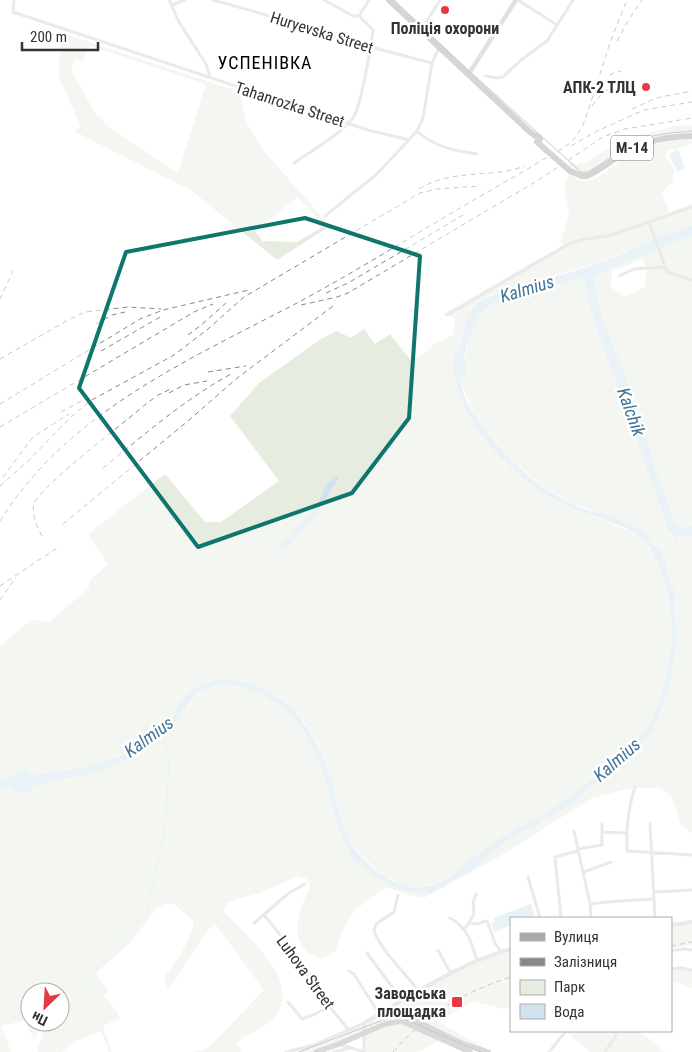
<svg xmlns="http://www.w3.org/2000/svg" width="692" height="1052" font-family="'Roboto Condensed',sans-serif">
	<style>
		.green { fill: #e6ecdf; fill-rule: evenodd }
		.water { fill: #cfe2ee }
		.lines { fill: none; stroke-linecap: round; stroke-linejoin: round }
		.stream { stroke: #cfe2ee; stroke-width: 1 }
		.minor { stroke: #d0d0d0; stroke-width: 3 }
		.tertiary { stroke: #d0d0d0; stroke-width: 4 }
		.secondary { stroke: #bdbdbd; stroke-width: 4.5 }
		.primary { stroke: #ababab; stroke-width: 5.5 }
		.trunk { stroke: #a2a2a2; stroke-width: 6 }
		.tram { stroke: #888; stroke-width: 1 }
		.rail { stroke: #888; stroke-width: 1; stroke-dasharray: 5 4; stroke-linecap: butt }
		.trunk-bridge { stroke: #a2a2a2; stroke-width: 6 }
		.marked { fill: none; stroke: #0f766e; stroke-width: 4; stroke-linejoin: round }
		.poi-dot { fill: #e63946; stroke: #fff; stroke-width: 2 }
		.labels { text-anchor: middle; stroke-width: 5; stroke-linejoin: round; paint-order: stroke }
		.shield { fill: #fff; stroke: #707070; stroke-width: 1 }
		.shield-label { font-size: 15px; font-weight: bold; fill: #333 }
		.poi-label { font-size: 16px; font-weight: bold; fill: #333; stroke: #fff; text-anchor: end }
		.street-label { font-size: 16px; fill: #333; stroke: #fff }
		.neighbourhood-label { font-size: 18px; letter-spacing: 1px; fill: #000; stroke: #fff }
		.water-label { font-size: 18px; font-style: italic; fill: #3f7597; stroke: #fff }
	</style>
	<rect width="100%" height="100%" fill="#fff"/>
	<path class="green" d="M 62,33 L 240,92 L 247,124 L 262,149 L 330,226 L 277,260 L 192,191 L 74,131 L 81,127 L 58,75 ZM 90,46 L 206,84 L 178,173 L 106,125 L 101,118 L 96,115 L 71,69 L 76,59 L 82,61 ZM 298,197 L 324,226 L 297,242 L 262,241 L 255,231 Z
		M 692,125 L 692,134 L 652,139 L 592,173 L 578,173 L 568,164 L 571,161 L 576,165 L 581,162 L 585,163 L 624,139 L 675,126 Z
		M 692,139 L 692,144 L 667,151 L 666,157 L 675,170 L 672,182 L 662,193 L 669,212 L 692,204 L 692,225 L 598,263 L 531,282 L 488,297 L 477,304 L 470,314 L 464,326 L 458,350 L 454,357 L 456,386 L 462,402 L 473,423 L 502,458 L 540,490 L 559,502 L 641,536 L 659,564 L 665,582 L 670,612 L 671,631 L 669,664 L 663,690 L 658,705 L 645,731 L 631,746 L 572,795 L 481,851 L 460,870 L 434,884 L 420,887 L 403,885 L 384,876 L 361,855 L 351,841 L 345,831 L 329,773 L 316,741 L 305,723 L 278,697 L 222,679 L 206,681 L 190,692 L 177,707 L 169,722 L 135,748 L 109,760 L 87,768 L 32,775 L 23,769 C 14,772 10,779 0,781 L 0,646 L 31,620 L 49,622 L 89,588 L 89,581 L 108,564 L 88,534 L 165,474 L 205,522 L 221,522 L 279,481 L 230,416 L 259,383 L 321,339 L 337,331 L 351,338 L 364,329 L 375,344 L 390,334 L 412,362 L 431,348 L 435,343 L 454,335 L 455,318 L 443,314 L 563,245 L 561,241 L 569,212 L 564,186 L 569,174 C 574,178 579,182 587,181 C 600,179 618,161 631,155 C 650,144 670,141 692,139 Z
		M 692,236 L 692,526 L 680,529 L 676,526 C 656,476 642,424 624,374 C 615,351 604,329 598,305 C 596,295 592,281 600,273 ZM 643,259 L 647,270 L 644,288 L 624,297 L 611,287 L 612,271 Z
		M 580,278 L 583,278 L 587,287 L 588,299 L 596,327 L 669,531 L 673,538 L 678,539 L 692,536 L 692,833 L 681,825 L 672,797 L 660,788 L 631,788 L 592,798 L 500,856 L 424,898 L 408,895 L 386,887 L 355,910 L 344,927 L 336,950 L 322,959 C 317,957 311,955 307,952 C 288,932 301,908 310,887 L 307,879 L 297,876 L 260,893 L 227,902 L 224,912 C 245,935 300,978 277,1014 C 268,1028 249,1031 237,1043 L 242,1052 L 194,1052 L 209,1047 L 264,990 L 216,925 L 208,930 L 168,990 L 164,978 C 176,961 190,943 194,922 L 175,905 L 166,903 L 157,908 L 129,944 L 96,973 L 108,991 L 104,995 L 118,1013 L 120,1019 L 104,1025 L 103,1028 L 112,1052 L 109,1052 L 101,1031 L 78,1040 L 62,1052 L 38,1052 L 37,1047 L 44,1034 L 39,1031 L 34,1040 L 25,1020 L 2,1026 L 11,1052 L 0,1052 L 0,790 L 11,788 L 17,793 L 26,794 C 28,792 31,789 34,787 C 44,781 76,778 89,774 C 103,771 130,759 142,752 C 152,745 170,728 178,719 C 186,711 189,700 200,693 C 214,683 231,684 247,689 C 312,708 323,774 339,830 C 343,841 350,850 353,861 L 362,865 L 373,877 L 400,890 L 429,894 L 477,867 L 490,853 L 526,829 L 537,826 L 541,821 L 568,806 L 639,747 L 670,687 L 677,635 L 674,617 L 675,591 L 670,583 L 662,551 L 653,545 L 646,532 L 619,519 L 614,515 L 604,515 L 573,503 L 543,487 L 515,462 L 488,433 L 475,416 L 461,383 L 468,340 L 480,314 L 489,306 L 519,293 ZM 30,992 L 60,992 L 60,1022 L 30,1022 Z
		M 692,922 L 692,945 L 671,949 L 671,925 Z
		M 511,949 L 511,1007 L 504,1009 L 473,1001 L 439,1022 L 492,1052 L 462,1042 L 416,1021 L 393,1021 L 316,1052 L 286,1052 L 314,1045 L 361,1023 L 477,960 Z
		M 681,969 L 692,971 L 692,988 L 671,981 L 671,970 Z
		M 400,1022 L 441,1040 L 418,1052 L 365,1052 L 365,1034 L 384,1026 Z
		M 565,1031 L 618,1031 L 604,1052 L 590,1052 Z
		M 621,1031 L 639,1031 L 665,1052 L 606,1052 Z"/>
	<path class="water" d="M 678,150 L 685,168 L 678,172 L 669,155 L 670,153 Z
		M 692,225 L 692,236 L 600,273 L 596,277 L 595,283 L 598,304 L 609,337 L 624,373 L 647,439 L 655,469 L 675,523 L 680,529 L 692,526 L 692,536 L 675,539 L 669,531 L 596,327 L 588,299 L 587,287 L 583,278 L 519,293 L 489,306 L 480,314 L 468,340 L 464,356 L 467,367 L 465,377 L 461,379 C 460,411 519,470 543,487 C 560,499 594,516 614,515 L 619,519 L 646,532 L 653,545 L 662,551 L 670,583 L 675,591 L 674,617 L 677,635 L 670,687 L 653,729 L 639,747 L 587,790 L 568,806 L 541,821 L 537,826 L 531,830 L 526,829 L 490,853 L 477,867 L 430,894 L 400,890 L 373,877 L 362,865 L 353,861 C 350,850 343,841 339,830 C 323,774 312,708 247,689 C 231,684 214,683 199,693 C 189,700 185,710 178,720 C 169,733 156,744 142,752 C 126,760 107,770 90,774 C 76,778 44,781 34,787 C 31,789 28,792 26,794 L 17,793 L 11,788 L 0,790 L 0,781 C 10,779 14,772 23,769 L 32,775 C 70,770 97,768 131,750 C 142,744 162,730 170,721 C 173,717 174,712 177,707 C 192,685 211,675 238,681 C 289,690 316,732 331,779 C 336,796 339,816 346,832 C 359,864 400,897 435,884 C 453,877 465,864 480,852 C 490,844 502,838 513,831 C 533,819 555,807 574,793 C 585,785 594,776 605,768 C 624,752 642,739 653,716 C 677,667 680,587 645,541 C 635,527 579,513 559,502 C 516,479 463,428 455,378 C 454,373 452,368 453,363 C 453,355 459,348 461,341 C 464,328 467,314 476,305 C 484,297 495,295 505,292 C 535,282 567,274 596,264 C 616,257 635,248 655,239 C 667,234 680,230 692,225 Z
		M 335,476 L 339,477 L 337,481 L 314,517 L 286,549 L 279,551 C 280,545 284,540 290,538 L 296,527 L 305,520 L 319,502 L 325,486 Z
		M 531,904 L 535,916 L 530,918 L 511,918 L 511,925 L 494,932 L 491,923 L 495,922 L 493,918 Z"/>
	<g class="lines">
		<path class="stream" d="M 74,999 L 99,966 L 137,921 L 147,911 L 165,829 L 169,766 L 167,750 L 163,736
			M 60,1019 L 73,1001
			M 43,1052 L 43,1046 L 58,1022"/>
		<path class="minor" d="M 14,0 L 13,12 L 368,130 L 409,140
			M 169,0 L 179,22 L 206,64 L 210,77
			M 213,0 L 263,14 L 325,35 L 432,63
			M 324,0 L 353,16 L 359,16
			M 518,0 L 557,25
			M 172,5 L 185,0
			M 359,16 L 369,0
			M 421,30 L 440,0
			M 485,76 L 497,78 L 503,77 L 521,60 L 547,41 L 573,0
			M 417,131 C 434,147 455,151 477,154
			M 294,163 C 314,149 337,137 353,118 C 361,107 371,46 373,30 L 359,16
			M 325,216 L 377,174 L 417,131 L 423,118 L 432,63 L 439,47
			M 649,222 L 667,272 L 692,280
			M 619,276 L 634,269 L 665,267
			M 447,315 L 569,244 L 585,239 L 607,236 L 620,232 L 692,207
			M 635,787 C 628,808 626,829 627,851 L 692,855
			M 650,823 L 655,918
			M 574,831 L 590,904 L 591,918
			M 602,832 L 626,833
			M 578,849 L 602,845 L 602,824
			M 584,872 L 611,862
			M 528,877 L 540,918
			M 654,892 L 692,890
			M 398,895 L 394,912 L 376,924 L 374,931 C 383,954 405,971 418,991
			M 590,904 C 612,900 632,901 654,899
			M 264,915 L 282,937 L 317,991 L 348,1029
			M 450,918 C 468,928 471,942 477,960
			M 561,918 L 555,857 L 578,851
			M 254,923 L 289,893 L 305,884
			M 469,923 L 476,924 L 487,921 L 495,943 L 501,952
			M 465,929 L 474,914 L 473,903 L 476,894
			M 438,950 L 451,974
			M 671,951 L 683,949 L 692,950
			M 367,953 L 402,1000
			M 671,969 L 681,968 L 692,970
			M 349,971 L 354,974 L 379,1014
			M 288,1002 L 302,1019 L 313,1015 L 330,1006
			M 364,1033 L 364,1051
			M 341,1045 L 364,1052
			M 286,1052 L 314,1045 L 364,1023
			M 333,1052 L 347,1049 L 349,1047
			M 549,1052 L 566,1031
			M 605,1052 L 617,1034 L 612,1031"/>
		<path class="tertiary" d="M 671,925 L 692,922
			M 364,1033 L 364,1023 C 408,997 462,962 511,949"/>
		<path class="secondary" d="M 468,75 L 516,0"/>
		<path class="primary" d="M 404,1022 L 470,1052
			M 316,1052 L 339,1044 L 385,1024 L 407,1020 L 416,1021 L 461,1043 L 488,1052"/>
		<path class="trunk" d="M 389,0 L 530,132 L 540,139
			M 570,171 L 582,176 L 587,176 C 600,170 612,160 624,153 C 645,140 668,137 692,136"/>
		<path class="tram" d="M 394,0 L 466,68 L 581,172 L 588,172 C 603,164 616,152 631,144 C 650,134 671,133 692,131
			M 299,1052 L 383,1020 L 393,1018 L 404,1019 L 481,1052"/>
		<path class="rail" d="M 617,41 L 626,24 L 642,0
			M 599,90 L 611,74 L 621,71
			M 592,106 C 600,94 609,86 624,84
			M 632,109 L 656,98 L 692,91
			M 571,146 L 595,132 L 644,110 L 692,102
			M 419,189 C 453,168 489,179 525,166
			M 326,293 L 348,283 L 465,214
			M 0,299 L 13,271
			M 301,305 L 337,297 L 348,293 L 540,179 L 603,137 L 625,129 L 692,118
			M 96,324 L 112,315 L 125,312
			M 188,335 L 200,326 L 226,303
			M 101,351 L 162,316
			M 0,359 L 68,320 L 85,312 L 128,307 L 161,309
			M 208,372 L 246,366
			M 169,393 L 184,385 L 207,381
			M 0,404 L 140,319 L 163,310 L 249,290
			M 61,412 L 85,399
			M 0,427 L 194,312 L 213,304
			M 103,468 C 145,434 186,398 233,373
			M 3,477 L 33,437 L 69,414
			M 0,486 L 28,461 L 71,417 L 90,401 L 174,355 L 208,329 L 244,297 L 420,193 L 437,189 L 480,186
			M 0,521 C 67,413 188,360 297,303 C 357,271 415,234 474,200 C 496,187 520,174 542,160 C 552,155 563,149 571,142 C 577,136 582,128 585,120 L 611,40 L 627,0
			M 63,524 L 188,421 L 236,379 L 333,306
			M 42,536 C 37,527 31,514 34,504 C 40,486 127,421 146,404 L 158,395 L 173,388
			M 0,586 L 60,546
			M 0,600 L 16,577
			M 671,946 L 692,942
			M 393,1052 C 424,1016 465,991 511,977"/>
		<path class="trunk-bridge" d="M 537,142 L 570,171"/>
	</g>
	<path d="M0 0H692V1052H0ZM 305,218 L 420,256 L 409,418 L 352,493 L 198,547 L 79,388 L 126,252 Z" fill="#fff" fill-opacity=".55" fill-rule="evenodd"/>
	<path class="marked" d="M 305,218 L 420,256 L 409,418 L 352,493 L 198,547 L 79,388 L 126,252 Z"/>
	<g class="poi-dot">
		<circle cx="445" cy="10" r="5"/>
		<circle cx="646" cy="87" r="5"/>
		<rect x="451" y="996" width="12" height="12" rx="2.5"/>
	</g>
	<g class="labels">
		<rect class="shield" x="611" y="135.5" width="42" height="25" rx="4"/>
		<g class="shield-label">
			<text x="632" y="153">М-14</text>
		</g>
		<g class="poi-label">
			<text x="445" y="34" text-anchor="middle">Поліція охорони</text>
			<text x="636" y="93">АПК-2 ТЛЦ</text>
			<text x="446" y="999">Заводська<tspan x="446" dy="18">площадка</tspan></text>
		</g>
		<g class="street-label">
			<text transform="translate(322 32) rotate(17)" y="6">Huryevska Street</text>
			<text transform="translate(290 104) rotate(18)" y="6">Tahanrozka Street</text>
			<text transform="translate(306 972) rotate(54)" y="6">Luhova Street</text>
		</g>
		<g class="neighbourhood-label">
			<text x="265" y="69">УСПЕНІВКА</text>
		</g>
		<g class="water-label">
			<text transform="translate(527 289) rotate(-17)" y="6">Kalmius</text>
			<text transform="translate(631 412) rotate(70)" y="6">Kalchik</text>
			<text transform="translate(149 737) rotate(-36)" y="6">Kalmius</text>
			<text transform="translate(617 760) rotate(-41)" y="6">Kalmius</text>
		</g>
	</g>
	<rect x="510" y="917" width="162" height="115" fill="#ffffff" stroke="#adadad"/>
	<rect x="520" y="933" width="25" height="8" fill="#ababab" stroke="#adadad"/>
	<text x="554" y="942" font-size="15" fill="#333333">Вулиця</text>
	<rect x="520" y="958" width="25" height="8" fill="#888888" stroke="#adadad"/>
	<text x="554" y="967" font-size="15" fill="#333333">Залізниця</text>
	<rect x="520" y="980" width="25" height="15" fill="#e6ecdf" stroke="#adadad"/>
	<text x="554" y="992" font-size="15" fill="#333333">Парк</text>
	<rect x="520" y="1004" width="25" height="15" fill="#cfe2ee" stroke="#adadad"/>
	<text x="554" y="1017" font-size="15" fill="#333333">Вода</text>
	<g transform="translate(45 1007) rotate(205)"><circle r="24" fill="#ffffff" stroke="#adadad"/>
	<path d="M0-4L9 19L0 12L-9 19Z" fill="#e63946"/>
	<text y="-8" font-size="14" font-weight="bold" text-anchor="middle" fill="#333333">Пн</text>
	</g>
	<path d="M22 42v8h76v-8" fill="none" stroke="#333333" stroke-width="2.5"/>
	<text x="30" y="42" font-size="15" fill="#333333" stroke="#ffffff" stroke-width="4" paint-order="stroke">200 m</text>
</svg>
